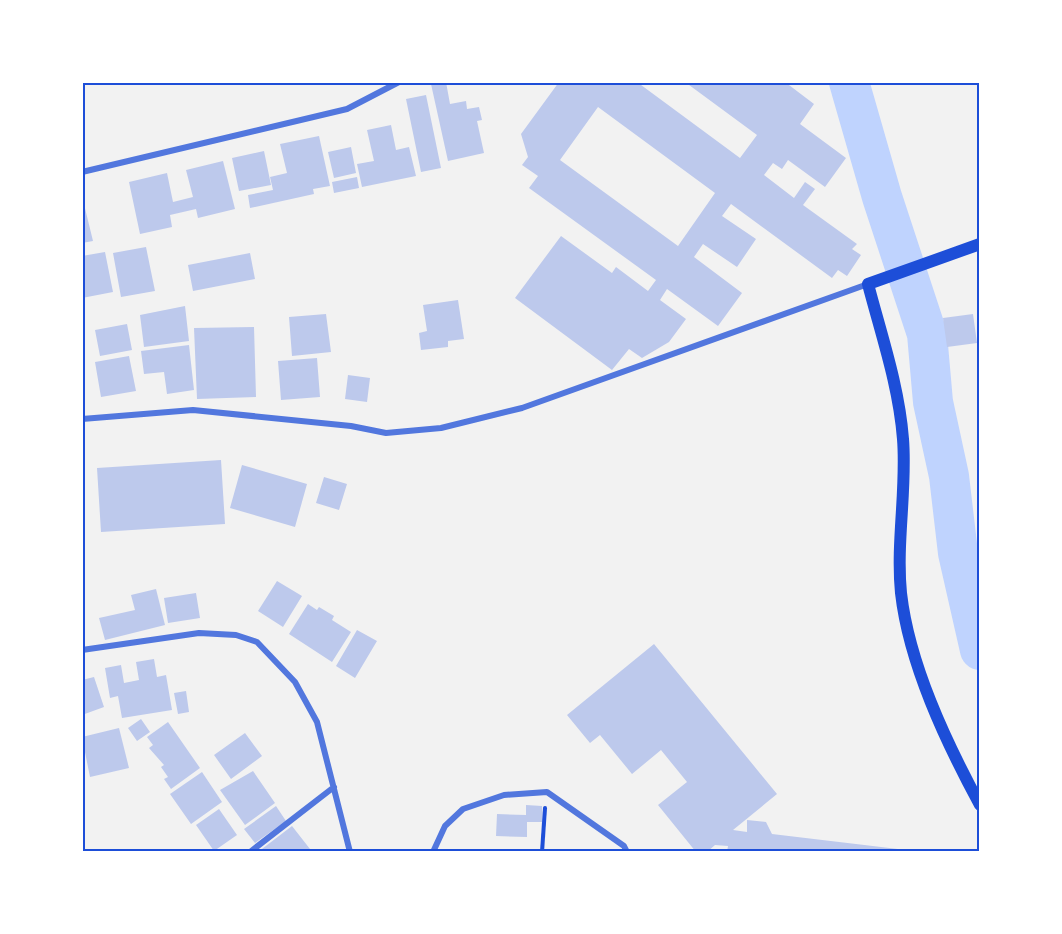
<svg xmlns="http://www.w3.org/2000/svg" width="1062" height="934" font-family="'Fira Sans Condensed',sans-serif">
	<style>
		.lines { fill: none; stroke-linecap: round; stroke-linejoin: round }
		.river { stroke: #bfd3fe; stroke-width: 40 }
		.building { fill: #bdc9ec; fill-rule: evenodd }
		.path { stroke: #1d4ed8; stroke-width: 4 }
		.minor { stroke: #5277de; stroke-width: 6 }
		.secondary { stroke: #1d4ed8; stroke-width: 12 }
		.neatline { fill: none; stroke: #1d4ed8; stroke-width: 2 }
	</style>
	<rect width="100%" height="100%" fill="#f2f2f2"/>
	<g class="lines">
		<path class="river" d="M 849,82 L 882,197 L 927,334 L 933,402 L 949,476 L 958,553 L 980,650"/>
	</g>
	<path class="building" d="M 446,82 L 450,104 L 466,101 L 467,109 L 479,107 L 482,120 L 477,121 L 484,153 L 448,161 L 431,84 Z
		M 559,82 L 637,82 L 740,158 L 757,135 L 685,82 L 785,82 L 814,104 L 800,124 L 846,158 L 825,187 L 788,160 L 782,169 L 773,163 L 764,175 L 794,198 L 805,182 L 815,189 L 803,205 L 857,244 L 852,249 L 861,255 L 847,276 L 838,270 L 832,278 L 731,204 L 722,216 L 756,239 L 737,267 L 703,244 L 694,257 L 742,293 L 718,326 L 667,289 L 660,300 L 686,319 L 669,342 L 642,358 L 629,349 L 612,370 L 515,298 L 561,236 L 612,273 L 616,267 L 648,291 L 656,280 L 529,188 L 538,176 L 522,165 L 528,157 L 521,134 ZM 598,107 L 715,193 L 678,246 L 560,160 Z
		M 426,95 L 441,168 L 421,172 L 406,99 Z
		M 391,125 L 396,150 L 409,147 L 416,176 L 362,187 L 357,164 L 374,161 L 367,130 Z
		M 319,136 L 330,186 L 313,189 L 314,194 L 250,208 L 248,195 L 273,190 L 270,177 L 287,173 L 280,144 Z
		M 351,147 L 356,173 L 334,178 L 328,152 Z
		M 264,151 L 271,185 L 239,191 L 232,158 Z
		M 223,161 L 235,209 L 198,218 L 196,209 L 170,215 L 172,227 L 140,234 L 129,182 L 167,173 L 173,202 L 193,197 L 186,170 Z
		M 357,177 L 359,188 L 334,193 L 332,182 Z
		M 82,196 L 93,241 L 82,243 Z
		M 146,247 L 155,291 L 121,297 L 113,253 Z
		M 105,252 L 113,292 L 82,298 L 82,256 Z
		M 250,253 L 255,279 L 193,291 L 188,265 Z
		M 458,300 L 464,339 L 448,341 L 448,347 L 421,350 L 419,333 L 427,331 L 423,305 Z
		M 185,306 L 189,341 L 144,347 L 140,315 Z
		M 326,314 L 331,352 L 292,356 L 289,317 Z
		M 973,314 L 977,343 L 947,347 L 943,318 Z
		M 127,324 L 132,350 L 100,356 L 95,330 Z
		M 254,327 L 256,397 L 197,399 L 194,328 Z
		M 189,345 L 194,390 L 167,394 L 164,372 L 144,374 L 141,351 Z
		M 129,356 L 136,391 L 101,397 L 95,362 Z
		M 317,358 L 320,397 L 281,400 L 278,361 Z
		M 348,375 L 370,378 L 367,402 L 345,399 Z
		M 221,460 L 225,524 L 101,532 L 97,468 Z
		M 242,465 L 307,484 L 295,527 L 230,508 Z
		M 324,477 L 347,484 L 339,510 L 316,503 Z
		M 277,581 L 302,596 L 283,627 L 258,611 Z
		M 156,589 L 165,625 L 105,640 L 99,618 L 135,610 L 131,595 Z
		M 196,593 L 200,618 L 168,623 L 164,598 Z
		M 308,604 L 317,610 L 319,607 L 334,616 L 332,620 L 351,632 L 332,662 L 289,634 Z
		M 357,630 L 377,641 L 355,678 L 336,666 Z
		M 654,644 L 777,794 L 733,830 L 747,832 L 747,820 L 766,822 L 772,834 L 923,852 L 727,852 L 728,846 L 715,845 L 707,852 L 696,852 L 658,805 L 687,782 L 661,750 L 632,774 L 600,735 L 590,743 L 567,715 Z
		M 154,659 L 157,677 L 166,675 L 172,710 L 122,718 L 118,696 L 110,698 L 105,668 L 121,665 L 124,683 L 139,680 L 136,662 Z
		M 94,677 L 104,707 L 82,715 L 82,680 Z
		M 186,691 L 189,712 L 178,714 L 174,693 Z
		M 141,719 L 150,732 L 137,741 L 128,728 Z
		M 168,722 L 200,768 L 171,789 L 164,779 L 168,777 L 161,767 L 164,765 L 149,748 L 153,745 L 147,737 Z
		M 119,728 L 129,768 L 90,777 L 82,737 Z
		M 245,733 L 262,756 L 231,779 L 214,755 Z
		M 253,771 L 275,803 L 245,825 L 220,790 Z
		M 202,772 L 222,802 L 191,824 L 170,794 Z
		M 526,805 L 542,806 L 542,822 L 527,822 L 527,837 L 496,836 L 497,814 L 526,815 Z
		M 276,806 L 286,821 L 255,843 L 244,829 Z
		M 219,809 L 237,835 L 214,851 L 196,825 Z
		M 292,826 L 310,849 L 258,852 Z"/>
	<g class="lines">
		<path class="path" d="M 542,852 L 545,808"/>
		<path class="minor" d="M 82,172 L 347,109 L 399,82
			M 82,419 L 193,410 L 351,426 L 386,433 L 441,428 L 522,408 L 868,284
			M 82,650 L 199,633 L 236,635 L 257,642 L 295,682 L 317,722 L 350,852
			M 250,852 L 334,787
			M 433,852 L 445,826 L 463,809 L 504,795 L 547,792 L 624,846 L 627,852"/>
		<path class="secondary" d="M 980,244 L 868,284 C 881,334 899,386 903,439 C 907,489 896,542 901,593 C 909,664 946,742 980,805"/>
	</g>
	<rect width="1062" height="934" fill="none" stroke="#ffffff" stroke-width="168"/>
	<rect x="84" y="84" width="894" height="766" class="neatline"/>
</svg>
